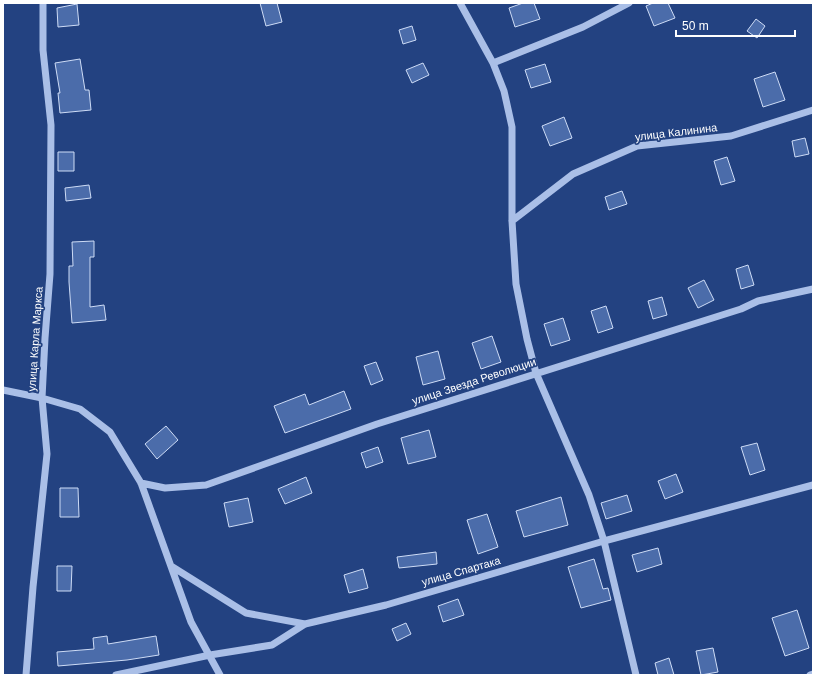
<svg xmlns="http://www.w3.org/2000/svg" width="816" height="678" font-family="Helvetica,sans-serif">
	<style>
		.building { fill: #4b6caa; stroke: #cedcf6 }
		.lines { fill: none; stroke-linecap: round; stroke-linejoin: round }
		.minor { stroke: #aabfe7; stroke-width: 7 }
		.labels { text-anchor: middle; stroke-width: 3.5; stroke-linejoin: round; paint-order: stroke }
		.street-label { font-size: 11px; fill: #fff; stroke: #234281 }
	</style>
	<rect width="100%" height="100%" fill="#234281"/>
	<path class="building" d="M 260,3 L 277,3 L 282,22 L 266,26 Z
		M 523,3 L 534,3 L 540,19 L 515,27 L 509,8 Z
		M 653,3 L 668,3 L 675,18 L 654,26 L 646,6 Z
		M 77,4 L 79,25 L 58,27 L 57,8 Z
		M 756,19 L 765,26 L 757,38 L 747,31 Z
		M 412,26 L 416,40 L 403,44 L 399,30 Z
		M 80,59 L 85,90 L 89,90 L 91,110 L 60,113 L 58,93 L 60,93 L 55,63 Z
		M 423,63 L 429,75 L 412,83 L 406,70 Z
		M 545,64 L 551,82 L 531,88 L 525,70 Z
		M 775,72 L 785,100 L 763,107 L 754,79 Z
		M 564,117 L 572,138 L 550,146 L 542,126 Z
		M 805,138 L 809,154 L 795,157 L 792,141 Z
		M 58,152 L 74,152 L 74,171 L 58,171 Z
		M 727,157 L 735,181 L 721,185 L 714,161 Z
		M 89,185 L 91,198 L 66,201 L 65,188 Z
		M 622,191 L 627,204 L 609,210 L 605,197 Z
		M 94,241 L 94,257 L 90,257 L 90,307 L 104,305 L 106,320 L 72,323 L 69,282 L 69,266 L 73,266 L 72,242 Z
		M 748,265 L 754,285 L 741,289 L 736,269 Z
		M 704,280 L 714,300 L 698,308 L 688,288 Z
		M 662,297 L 667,315 L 653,319 L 648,301 Z
		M 606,306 L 613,328 L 598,333 L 591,311 Z
		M 563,318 L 570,340 L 551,346 L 544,324 Z
		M 492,336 L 501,362 L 481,369 L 472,343 Z
		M 438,351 L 445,379 L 423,385 L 416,357 Z
		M 376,362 L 383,380 L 371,385 L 364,366 Z
		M 344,391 L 351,409 L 285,433 L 274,406 L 305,394 L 309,405 Z
		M 166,426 L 178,440 L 157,459 L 145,444 Z
		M 429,430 L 436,457 L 408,464 L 401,438 Z
		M 757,443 L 765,470 L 750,475 L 741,447 Z
		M 378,447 L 383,462 L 366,468 L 361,453 Z
		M 676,474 L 683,492 L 665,499 L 658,481 Z
		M 306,477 L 312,493 L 285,504 L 278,489 Z
		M 60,488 L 78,488 L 79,517 L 60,517 Z
		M 627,495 L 632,511 L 606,519 L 601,503 Z
		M 561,497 L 568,525 L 524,537 L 516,511 Z
		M 248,498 L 253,522 L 229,527 L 224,503 Z
		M 487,514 L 498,547 L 478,554 L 467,520 Z
		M 658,548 L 662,564 L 637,572 L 632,555 Z
		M 436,552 L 437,564 L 399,568 L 397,557 Z
		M 594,559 L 603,589 L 608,588 L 611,600 L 581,608 L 568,567 Z
		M 57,566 L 72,566 L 71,591 L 57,591 Z
		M 363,569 L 368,588 L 349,593 L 344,575 Z
		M 458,599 L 464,615 L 443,622 L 438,606 Z
		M 797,610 L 809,648 L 785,656 L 772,618 Z
		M 406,623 L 411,634 L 397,641 L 392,629 Z
		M 107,636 L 108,644 L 156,636 L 159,655 L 127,660 L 58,666 L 57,652 L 94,649 L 93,638 Z
		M 713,648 L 718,672 L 701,675 L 696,651 Z
		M 669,658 L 674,675 L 658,675 L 655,663 Z"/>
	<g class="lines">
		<path class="minor" d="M 460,3 L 493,63 L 504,91 L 512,127 L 512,221 L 516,284 L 527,339 L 536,373 L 589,495 L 604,541 L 636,675
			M 493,63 L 583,27 L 629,3
			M 512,221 L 573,174 L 637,146 L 731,136 L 813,110
			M 3,390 L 42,398 L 80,409 L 110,432 L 141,483 L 191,622 L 220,675
			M 141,483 L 165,488 L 206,485 L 377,424 L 741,309 L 758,301 L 813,289
			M 171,566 L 246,613 L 305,624
			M 26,675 L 33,587 L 47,454 L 42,398 L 45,338 L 50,274 L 51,125 L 43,50 L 43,3
			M 116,675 L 210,655 L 272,645 L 305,624 L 386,605 L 604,541 L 813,485
			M 810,675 L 813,674"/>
	</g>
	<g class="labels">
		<g class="street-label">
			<text transform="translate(676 132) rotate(-7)" y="4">улица Калинина</text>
			<text transform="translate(35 339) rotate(-86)" y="4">улица Карла Маркса</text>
			<text transform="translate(474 381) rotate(-18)" y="4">улица Звезда Революции</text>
			<text transform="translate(461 571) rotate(-16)" y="4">улица Спартака</text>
		</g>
	</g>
	<rect width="816" height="678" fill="none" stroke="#ffffff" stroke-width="8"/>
	<path d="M676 30v6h119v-6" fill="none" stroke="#ffffff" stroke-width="2"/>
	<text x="682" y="30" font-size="12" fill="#ffffff" stroke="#234281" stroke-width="3" paint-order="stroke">50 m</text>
</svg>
